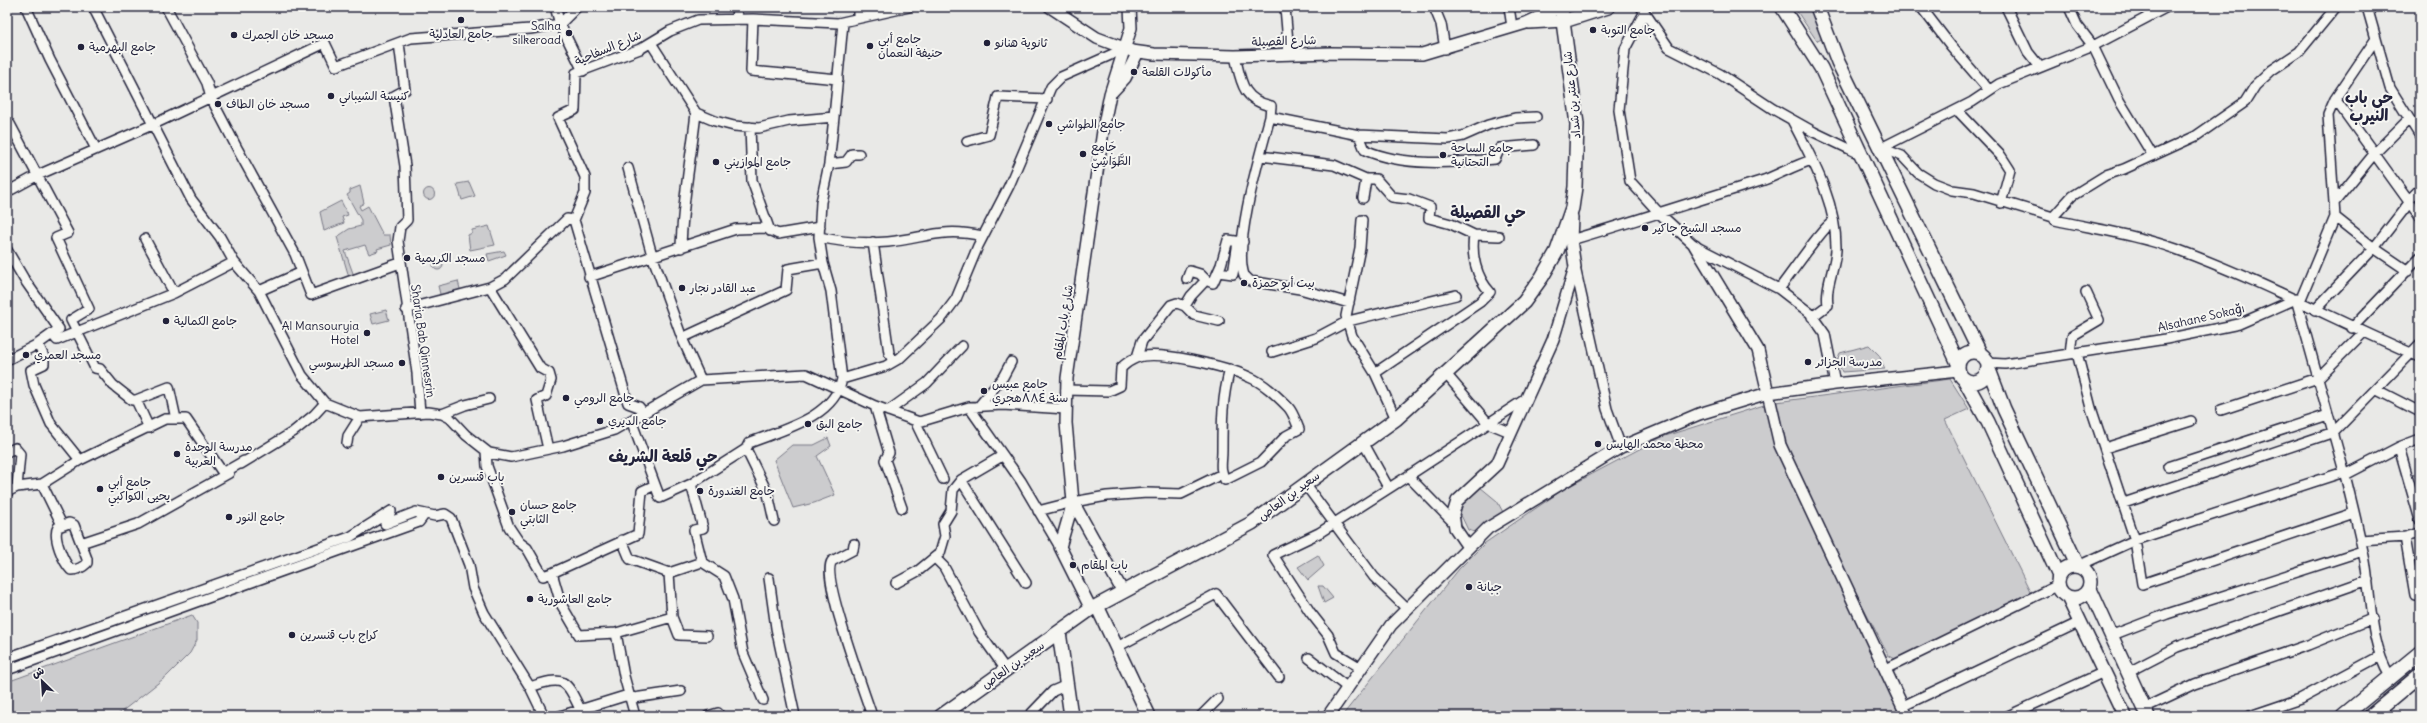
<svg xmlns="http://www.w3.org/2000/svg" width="2427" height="723" font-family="Delius,'Playpen Sans Arabic',sans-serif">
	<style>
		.green { fill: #ccccce; stroke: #777784 }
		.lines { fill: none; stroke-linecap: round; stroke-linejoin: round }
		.minor-casing { stroke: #22223b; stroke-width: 12 }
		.tertiary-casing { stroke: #22223b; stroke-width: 14 }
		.secondary-casing { stroke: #22223b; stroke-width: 16 }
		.primary-casing { stroke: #22223b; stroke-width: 17 }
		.minor { stroke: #f6f6f2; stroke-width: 9 }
		.tertiary { stroke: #f6f6f2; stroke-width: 11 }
		.secondary { stroke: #f6f6f2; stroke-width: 13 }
		.primary { stroke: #f6f6f2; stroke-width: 14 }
		.poi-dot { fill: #22223b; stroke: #f6f6f2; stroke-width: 1.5 }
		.labels { text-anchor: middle; stroke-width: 4; stroke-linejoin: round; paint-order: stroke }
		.poi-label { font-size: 12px; fill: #22223b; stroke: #f6f6f2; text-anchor: start }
		.street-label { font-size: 12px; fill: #22223b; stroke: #f6f6f2 }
		.district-label { font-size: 16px; font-weight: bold; fill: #22223b; stroke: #f6f6f2 }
	</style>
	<rect width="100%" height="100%" fill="#e9e9e7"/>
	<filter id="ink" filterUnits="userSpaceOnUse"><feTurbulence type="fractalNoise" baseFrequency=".025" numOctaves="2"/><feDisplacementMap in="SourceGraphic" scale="8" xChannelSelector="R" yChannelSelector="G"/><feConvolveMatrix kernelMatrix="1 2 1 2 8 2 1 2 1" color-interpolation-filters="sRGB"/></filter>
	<g filter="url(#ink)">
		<path class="green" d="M 1805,7 L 1813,7 L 1822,39 L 1817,41 L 1796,10 Z
			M 469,182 L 475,196 L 462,200 L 457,184 Z
			M 360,186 L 364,203 L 359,206 L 361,210 L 368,206 L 383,235 L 390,235 L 391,245 L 377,249 L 378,251 L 369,254 L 365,245 L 345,251 L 354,276 L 349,277 L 337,237 L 349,229 L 361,226 L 361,220 L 347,195 L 350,193 L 350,190 Z
			M423.5 194a5.5 5.5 0 1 1 11 0a5.5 5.5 0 1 1-11 0Z
			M 341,201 L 348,215 L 342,217 L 344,223 L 324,231 L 320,212 Z
			M 489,226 L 495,245 L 470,250 L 468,235 L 472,233 L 472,230 Z
			M 504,251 L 506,255 L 489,261 L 487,254 Z
			M433 265a5 5 0 1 1 10 0a5 5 0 1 1-10 0Z
			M 458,281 L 461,293 L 441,298 L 438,286 Z
			M 386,310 L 389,320 L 373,324 L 370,314 Z
			M 1869,345 L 1879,355 L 1885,369 L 1842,372 L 1837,360 L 1840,353 Z
			M 1950,379 L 1969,409 L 1945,420 L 2033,597 L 1895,659 L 1888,655 L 1831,544 L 1786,443 L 1776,402 Z
			M 1764,405 L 1772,434 L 1902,716 L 1342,716 L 1459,569 L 1485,543 L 1564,489 L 1662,437 Z
			M 828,438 L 831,446 L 817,456 L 835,495 L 814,503 L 793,508 L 774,460 L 792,445 L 814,445 Z
			M 1480,487 L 1497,501 L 1504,514 L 1478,533 L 1468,530 L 1459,511 L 1461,502 Z
			M 1318,555 L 1324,566 L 1308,580 L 1298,567 Z
			M 1318,586 L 1323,586 L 1333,598 L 1324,603 Z
			M 192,615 L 197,623 L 197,640 L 190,653 L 167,676 L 116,716 L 7,716 L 7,682 Z"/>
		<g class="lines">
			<g class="minor-casing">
				<path id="minor" d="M 26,7 L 50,60 L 96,149
					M 93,7 L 191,199 L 220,237 L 234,262
					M 166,7 L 207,83 L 211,98 L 238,150 L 295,254 L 311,295 L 400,263
					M 555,7 L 560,24 L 583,71
					M 1285,7 L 1289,54
					M 1434,7 L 1441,24 L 1445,49
					M 1509,7 L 1512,27
					M 1641,7 L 1669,48 L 1720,74 L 1773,109 L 1814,132 L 1862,155
					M 1921,7 L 1951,46 L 1989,90
					M 2006,7 L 2028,52 L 2040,67
					M 2069,7 L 2077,25 L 2093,46 L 2119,100 L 2153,156
					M 2367,7 L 2390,88 L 2420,136
					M 1644,13 L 1625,49 L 1619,110 L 1630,181 L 1660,214 L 1695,246 L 1779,289 L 1810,313 L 1825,334 L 1835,384
					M 858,18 L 858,7
					M 736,19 L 737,7
					M 753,19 L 751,71 L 838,79
					M 399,43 L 405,90 L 394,96 L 405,166 L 407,220 L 400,227 L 398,241 L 417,373 L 420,413
					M 651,43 L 696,113 L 715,121 L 734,126 L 759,128 L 789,121 L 834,117
					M 1235,56 C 1241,81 1242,100 1271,106 L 1270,117
					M 2335,99 L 2420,217
					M 1957,110 L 2001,156 L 2010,170 L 2001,203
					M 1792,120 C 1813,161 1837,203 1836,250 C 1835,269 1825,286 1828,305 L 1812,317
					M 10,124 L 68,233 L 56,238 L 89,309 L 71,320 L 95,368 L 100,369 L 113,385 L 132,400 L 136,400 L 149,428
					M 750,127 L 752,181 L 770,231
					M 1359,135 L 1365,150 C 1403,167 1454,163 1495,159 L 1500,148 L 1534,145
					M 967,141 L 989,135 L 998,97 L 1047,99
					M 1881,148 L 1902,156 L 1918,173 L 1934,183 L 1952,190 L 1974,193 L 2053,217 L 2055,220 C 2095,229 2137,235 2176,249 C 2260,280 2339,322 2420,357
					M 1881,148 L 1972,102 L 1999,84 L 2093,46 L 2167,7
					M 1260,156 L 1334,165 L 1366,179 L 1376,179 L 1392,197 L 1409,199 L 1430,207 L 1429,218 L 1451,224 L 1474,235 L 1499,236
					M 829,164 L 846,162 L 852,154 L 859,154
					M 628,168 L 652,255 L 682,338 L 701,380
					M 7,192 L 38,175 L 152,125 L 325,43 L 336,66 L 411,38 L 530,29 L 560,24 L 577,7
					M 1363,198 L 1366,179
					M 2408,201 L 2420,189
					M 2334,203 L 2374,154 L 2409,119
					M 2053,217 L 2072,196 L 2106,175 L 2124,169 L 2196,136 L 2245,102 L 2255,86 L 2272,70 L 2299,52 L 2336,7
					M 2335,217 L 2374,248 L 2408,271
					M 574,220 L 585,193 L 585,177 L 558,118 L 575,110 L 576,73 L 640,49 L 670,31 L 698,20 L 753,19 L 838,23 L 909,7
					M 1362,220 L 1360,248 L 1346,316 L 1352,336 L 1375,373 L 1396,419
					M 819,237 C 841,242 865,244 888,242 C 926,238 942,227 982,236
					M 145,239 L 174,293
					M 1571,240 C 1635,221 1699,200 1764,180 C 1780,174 1795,165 1812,160
					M 873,242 L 889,353 L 893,361
					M 681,248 C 682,203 691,159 696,113
					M 7,250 L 24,279 L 59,329 L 52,334
					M 1575,267 L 1607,409 L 1621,447
					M 1218,272 L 1233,274 L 1238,242
					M 589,277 L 736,229 L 766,228 L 778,234 L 820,227
					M 1187,279 L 1190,271 L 1200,274 L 1206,280
					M 490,287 L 540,368 L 549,373 L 551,380 L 546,396 L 537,400 L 548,449
					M 1779,289 C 1789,277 1824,225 1833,222
					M 259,291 L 302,272
					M 2300,301 L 2335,217 L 2328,115 L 2335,99 L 2375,40
					M 1349,303 L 1300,289 L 1250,281 L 1244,275 C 1233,244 1261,151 1270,117 L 1359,135 L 1448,139 L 1463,136 L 1488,125 L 1515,118 L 1536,117
					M 1185,306 L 1194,315 L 1219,321
					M 406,309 L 490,287 L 505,279 L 567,219 L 574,220 L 628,403 L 639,407 L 643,412
					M 2315,310 L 2374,248 L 2409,203
					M 2352,328 L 2420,257
					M 682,338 L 786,290 L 788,269 L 823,263
					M 38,344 L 44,357 L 44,364 L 31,370 L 34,385 L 51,424 L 80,460
					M 1272,352 L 1316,338 L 1348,321 L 1456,295
					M 2077,353 L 2091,408 L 2135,540 L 2078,566
					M 2070,354 L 2072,336 L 2099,320 L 2086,292
					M 1137,357 L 1142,341 L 1171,305 L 1177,303 L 1185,306 L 1191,296 L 1206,280 L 1213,283 L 1221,265 L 1228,240 L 1243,242
					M 7,360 L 38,344 L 52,334 L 57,340 L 174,293 L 234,262 L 259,291 L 302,375 L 325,403 L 360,417 L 428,412 L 442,414 L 450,418 L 466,435 L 489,453 L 511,457 L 563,446 L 614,430 L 701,380 L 806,374 L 875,406 L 919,422 L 969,407 L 1021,481 L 1060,547
					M 1987,363 L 2005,364 L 2166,339 L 2239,324 L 2296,299 L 2345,475 L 2399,447 L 2420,439
					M 1375,373 L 1480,302 L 1490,292 C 1476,277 1471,255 1474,235
					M 1446,374 L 1488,423 L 1510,432
					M 842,379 L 886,366 L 900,358 L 941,319 L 956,299 L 978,246 L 1009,186 L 1051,87 L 1061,77 L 1124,49
					M 1066,390 L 1109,391 L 1120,386 L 1121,368 C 1125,364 1131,360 1136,358 C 1157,349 1228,367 1249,377 C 1264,383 1277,396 1288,407 C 1293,412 1296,422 1299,429 L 1286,436 L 1261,462 L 1225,480 C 1219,467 1222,464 1222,450 C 1222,421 1222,398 1230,369
					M 2377,390 L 2420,412
					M 136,400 L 169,387 L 176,419
					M 875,406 L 889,453 L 885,460 L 902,508
					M 979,406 L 1003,377 L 1011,362
					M 969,407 L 1002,405 L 1066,409
					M 2221,410 L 2318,378 L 2363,333
					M 888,411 L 927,383 L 962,346
					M 442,414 L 465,405 L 489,399
					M 631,420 L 660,498 L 691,484 L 746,449 L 749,443 C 781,430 834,418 842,379 L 831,291 L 823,263 L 819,237 L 821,202 L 829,164 L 834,117 L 843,23
					M 915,421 L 943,479
					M 1363,442 L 1388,487
					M 347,443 L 348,436 L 360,417
					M 2399,447 L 2420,520
					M 2105,448 L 2191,421
					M 746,449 L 768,494 L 774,521
					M 486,451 L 487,466 L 509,527 L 519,542 L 527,548 L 543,576 L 552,573 L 561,604 L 579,635 L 616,633
					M 7,452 L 15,448 L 20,454 L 17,487
					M 241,464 L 293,432 L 314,415 L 325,403
					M 2168,467 L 2328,415
					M 2344,472 L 2135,540 L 2142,584 L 2354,513
					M 2345,475 C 2352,503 2359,532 2365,561 C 2371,597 2370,645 2390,676
					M 1408,476 L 1524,400
					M 961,480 L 1026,583
					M 42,484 L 62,525
					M 691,484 L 703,528 L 694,530 L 702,562 L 669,573 L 672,617 L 679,635 L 707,636
					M 1305,484 L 1374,577 L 1407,609
					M 7,492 L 17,487 L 42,484 L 80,460 L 165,419 L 186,419 L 223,473 L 244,461
					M 2124,503 L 2334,432 L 2420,344
					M 1038,511 L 1073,502 L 1107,496 L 1147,493 L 1181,494 L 1222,474
					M 69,523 L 74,525 L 87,559 L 87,563 C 83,567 77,570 71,570 C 64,563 52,537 58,527 Z
					M 2405,537 L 2415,595
					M 622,540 L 630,559 L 669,573
					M 2360,540 L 2405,537 L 2420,533
					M 81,543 L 138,524 L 229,473
					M 854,544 L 853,550 L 832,561 C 820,576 865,693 872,716
					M 935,558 L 944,567 L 979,632 L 1006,670
					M 702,562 L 724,576 L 733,599 L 743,653 L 763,700
					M 552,573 L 638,534 L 642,491 L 655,485
					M 769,578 L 776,628 L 795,716
					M 896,583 L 918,571 L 940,553 L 945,536 L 943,524 L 951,511 L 953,490 L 961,480 L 1002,456
					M 2110,636 L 2167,614 L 2362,551
					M 1117,647 L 1216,594 L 1279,677
					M 7,658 L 350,537 L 391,511 L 385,524 L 416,512 L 435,516 L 445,514 L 451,518 L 469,565 L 473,588 L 484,613 L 530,687 L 544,716
					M 1309,658 L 1348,688
					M 1361,668 L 1336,653 L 1328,635 L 1310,612 L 1273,555 L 1319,533 L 1408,476 L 1453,522
					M 1886,669 L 2058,585
					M 7,670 L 419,522 L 425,514
					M 2127,673 L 2177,647 L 2368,580
					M 530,687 C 564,676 565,678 580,709
					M 1903,706 L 2080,622
					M 2144,708 L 2195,684 L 2308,645 L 2374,618
					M 560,716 L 628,695 L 634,698 L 681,691
					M 635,716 L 624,676 L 616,633 L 672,617
					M 708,716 L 718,713 L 719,716
					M 1029,716 L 1053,691 L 1067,685
					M 1201,716 L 1218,699
					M 2008,716 L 2104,672
					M 2250,716 L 2300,699 L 2380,656"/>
			</g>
			<g class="tertiary-casing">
				<path id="tertiary" d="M 1050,7 L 1097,38 L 1132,51 L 1154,54 L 1235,56 L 1331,53 L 1422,54 L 1526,23 L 1561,7
					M 1529,23 L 1564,21
					M 1112,92 L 1125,78 L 1138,52
					M 1695,246 L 1758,350 L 1780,445 L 1907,716
					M 1073,502 L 1060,547 L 1091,609
					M 1468,547 L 1455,528 L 1453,514 L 1457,501 L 1497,464 L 1553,340 L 1575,267 L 1571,240 L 1572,217
					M 1123,592 L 1073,502 L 1066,423 L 1067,378 L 1104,124 L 1110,94 L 1131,28 L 1130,7
					M 1328,716 L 1391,625 L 1488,528 L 1621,447 L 1699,414 L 1768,393 L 1835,384 L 1958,371"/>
			</g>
			<g class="secondary-casing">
				<path id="secondary" d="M 1782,7 L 1821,68 L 1958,363
					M 1817,7 L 1838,62 L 1981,355
					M 1564,21 L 1608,7
					M1958 367a15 15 0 1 1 30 0a15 15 0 1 1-30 0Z
					M 1988,367 L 2004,409 L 2078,566
					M 1964,379 L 1988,422 L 2059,576
					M2058 582a16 16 0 1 1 32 0a16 16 0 1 1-32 0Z
					M 2090,589 L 2148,716
					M 2068,597 L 2125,716
					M 1097,606 L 1149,716
					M 1059,632 L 1071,716
					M 941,716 L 1091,609 L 1252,523 L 1396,419 L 1524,302 L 1542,277 L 1557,251 L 1572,208 L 1575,187 L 1577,124 L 1561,7"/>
			</g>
			<g class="primary-casing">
				<path id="primary" d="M 2343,716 L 2420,653
					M 2371,716 L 2420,675"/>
			</g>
			<use href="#minor" class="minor"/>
			<use href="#tertiary" class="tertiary"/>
			<use href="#secondary" class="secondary"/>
			<use href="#primary" class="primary"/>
		</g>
	</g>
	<g class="poi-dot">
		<circle cx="461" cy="20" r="4"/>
		<circle cx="1593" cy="30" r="4"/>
		<circle cx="569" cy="33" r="4"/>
		<circle cx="234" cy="35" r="4"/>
		<circle cx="987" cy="43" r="4"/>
		<circle cx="870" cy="46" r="4"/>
		<circle cx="81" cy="47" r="4"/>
		<circle cx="1134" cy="72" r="4"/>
		<circle cx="331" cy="96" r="4"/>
		<circle cx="218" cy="104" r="4"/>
		<circle cx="1049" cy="124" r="4"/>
		<circle cx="1083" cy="154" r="4"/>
		<circle cx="1443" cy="155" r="4"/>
		<circle cx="716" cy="162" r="4"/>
		<circle cx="1645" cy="228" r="4"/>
		<circle cx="407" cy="258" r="4"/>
		<circle cx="1244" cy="283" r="4"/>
		<circle cx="682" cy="288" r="4"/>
		<circle cx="166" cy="321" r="4"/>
		<circle cx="367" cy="333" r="4"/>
		<circle cx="26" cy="355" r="4"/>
		<circle cx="1808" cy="362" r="4"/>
		<circle cx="402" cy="363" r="4"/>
		<circle cx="984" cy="391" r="4"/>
		<circle cx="566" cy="398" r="4"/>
		<circle cx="600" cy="421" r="4"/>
		<circle cx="808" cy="424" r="4"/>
		<circle cx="1598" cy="444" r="4"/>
		<circle cx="177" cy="454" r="4"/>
		<circle cx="441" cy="477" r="4"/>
		<circle cx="100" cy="489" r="4"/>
		<circle cx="700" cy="491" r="4"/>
		<circle cx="512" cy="512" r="4"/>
		<circle cx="229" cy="517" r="4"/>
		<circle cx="1073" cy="565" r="4"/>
		<circle cx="1469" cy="587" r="4"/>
		<circle cx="530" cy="599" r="4"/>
		<circle cx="292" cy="635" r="4"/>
	</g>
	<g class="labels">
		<g class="poi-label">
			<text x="561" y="30" text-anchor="end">Salha<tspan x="561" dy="14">silkeroad</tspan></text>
			<text x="1601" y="34">جامع التوبة</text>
			<text x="461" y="38" text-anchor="middle">جامع العادلية</text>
			<text x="242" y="39">مسجد خان الجمرك</text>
			<text x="878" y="43">جامع أبي<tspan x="878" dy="14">حنيفة النعمان</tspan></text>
			<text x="995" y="47">ثانوية هنانو</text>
			<text x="89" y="51">جامع البهرمية</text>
			<text x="1142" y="76">مأكولات القلعة</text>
			<text x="339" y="100">كنيسة الشيباني</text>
			<text x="226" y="108">مسجد خان الطاف</text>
			<text x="1057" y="128">جامع الطواشي</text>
			<text x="1091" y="151">جَامِع<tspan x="1091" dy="14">الطَّوَاشِيّ</tspan></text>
			<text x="1451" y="152">جامع الساحة<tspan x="1451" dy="14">التحتانية</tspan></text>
			<text x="724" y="166">جامع الموازيني</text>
			<text x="1653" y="232">مسجد الشيخ جاكير</text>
			<text x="415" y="262">مسجد الكريمية</text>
			<text x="1252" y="287">بيت أبو حمزة</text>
			<text x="690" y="292">عبد القادر نجار</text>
			<text x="174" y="325">جامع الكمالية</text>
			<text x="359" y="330" text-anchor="end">Al Mansouryia<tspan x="359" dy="14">Hotel</tspan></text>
			<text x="34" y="359">مسجد العمري</text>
			<text x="1816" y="366">مدرسة الجزائر</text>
			<text x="394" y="367" text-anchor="end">مسجد الطرسوسي</text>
			<text x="992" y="388">جامع عبيس<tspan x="992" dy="14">سنة ٨٨٤هجري</tspan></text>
			<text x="574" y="402">جامع الرومي</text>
			<text x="608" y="425">جامع الديري</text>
			<text x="816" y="428">جامع البق</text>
			<text x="1606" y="448">محطة محمد الهايس</text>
			<text x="185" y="451">مدرسة الوحدة<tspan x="185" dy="14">العربية</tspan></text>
			<text x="449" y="481">باب قنسرين</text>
			<text x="108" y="486">جامع أبي<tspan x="108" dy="14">يحيى الكواكبي</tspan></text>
			<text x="708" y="495">جامع الغندورة</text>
			<text x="520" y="509">جامع حسان<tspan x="520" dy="14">الثابتي</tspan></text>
			<text x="237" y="521">جامع النور</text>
			<text x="1081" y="569">باب المقام</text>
			<text x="1477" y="591">جبانة</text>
			<text x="538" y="603">جامع العاشورية</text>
			<text x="300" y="639">كراج باب قنسرين</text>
		</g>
		<g class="street-label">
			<text transform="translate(1284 41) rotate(-2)" y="4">شارع القصيلة</text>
			<text transform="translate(608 48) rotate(-23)" y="4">شارع السفاحية</text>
			<text transform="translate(1572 95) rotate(-96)" y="4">شارع عنتر بن شداد</text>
			<text transform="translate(2201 318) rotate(-13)" y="4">Alsahane Sokağı</text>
			<text transform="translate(1063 322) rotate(-81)" y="4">شارع باب المقام</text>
			<text transform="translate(423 341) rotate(82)" y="4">Sharia Bab Qinnesrin</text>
			<text transform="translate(1289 496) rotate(-37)" y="4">سعيد بن العاص</text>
			<text transform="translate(1013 665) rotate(-35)" y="4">سعيد بن العاص</text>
		</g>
		<g class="district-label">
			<text x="2369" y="103">حي باب<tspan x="2369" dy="18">النيرب</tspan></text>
			<text x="1488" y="218">حي القصيلة</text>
			<text x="663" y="462">حي قلعة الشريف</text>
		</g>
	</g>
	<rect width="2427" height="723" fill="none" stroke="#f6f6f2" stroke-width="24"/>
	<rect x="12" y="12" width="2403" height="699" fill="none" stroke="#22223b" stroke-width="1.5" filter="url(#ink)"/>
	<g transform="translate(42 681) rotate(335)" stroke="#f6f6f2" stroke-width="3" paint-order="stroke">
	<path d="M0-3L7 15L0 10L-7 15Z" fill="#22223b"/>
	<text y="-6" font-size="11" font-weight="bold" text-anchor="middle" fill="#22223b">ش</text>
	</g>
</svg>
